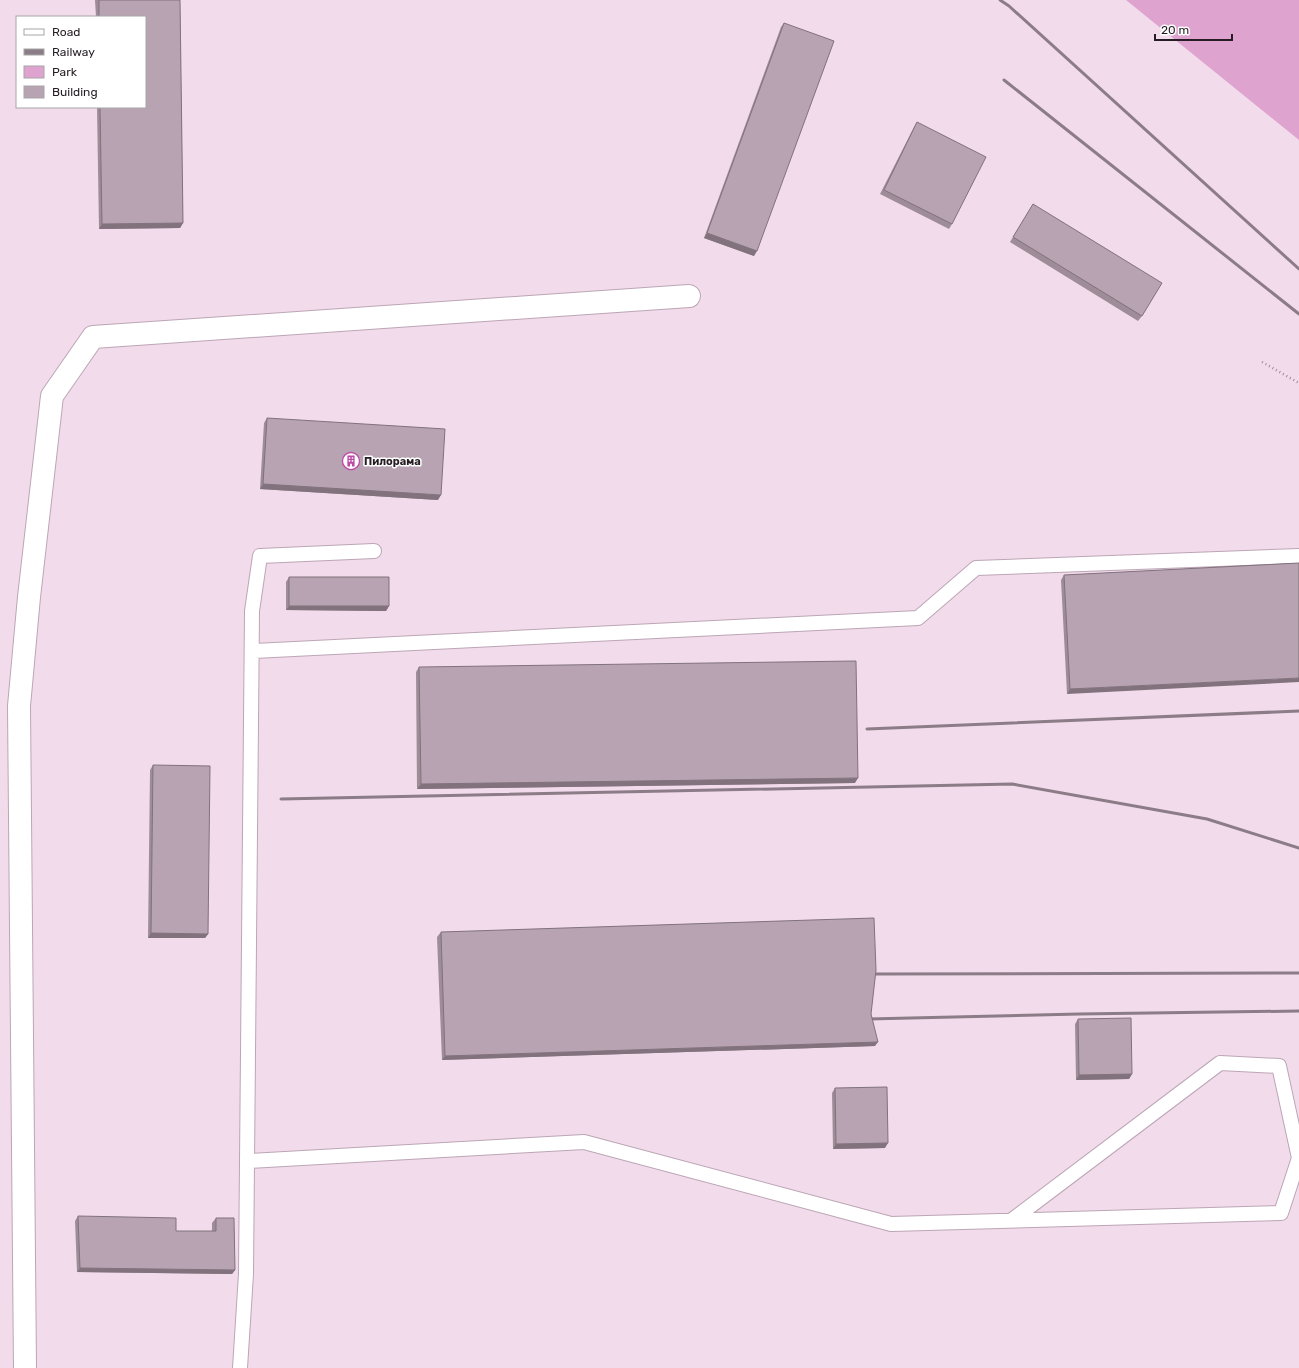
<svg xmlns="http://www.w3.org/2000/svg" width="1299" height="1368" font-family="Rubik,sans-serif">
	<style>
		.green { fill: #dfa3cf }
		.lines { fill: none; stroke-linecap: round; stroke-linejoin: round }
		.lane-casing { stroke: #bca6b5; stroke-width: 16 }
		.street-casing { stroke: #bca6b5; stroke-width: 24 }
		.path { stroke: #9e8d99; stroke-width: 2.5; stroke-dasharray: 1 3; stroke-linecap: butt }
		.lane { stroke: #fff; stroke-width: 14 }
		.street { stroke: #fff; stroke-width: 22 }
		.rail { stroke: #8c7c87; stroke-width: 3 }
		.wall { fill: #9e8c99 }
		.shaded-wall { fill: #81727d }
		.building { fill: #b8a3b2; stroke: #81727d }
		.labels { text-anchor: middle; stroke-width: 3; stroke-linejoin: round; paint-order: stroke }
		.poi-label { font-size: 11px; font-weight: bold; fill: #251d23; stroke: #fff; text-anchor: start }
	</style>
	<rect width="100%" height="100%" fill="#f2dbeb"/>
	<path class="green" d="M 1126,0 L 1299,0 L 1299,140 Z"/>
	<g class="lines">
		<g class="lane-casing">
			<path id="lane" d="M 252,651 L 918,618 L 976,568 L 1299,556
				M 248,1161 L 584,1142 L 891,1224 L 1281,1213 L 1299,1158 L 1279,1066 L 1220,1063 L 1012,1220
				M 240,1368 L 246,1274 L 252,611 L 260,556 L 374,551"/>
		</g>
		<g class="street-casing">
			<path id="street" d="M 25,1368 L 19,706 L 29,597 L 52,396 L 93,337 L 689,296"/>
		</g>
		<path class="path" d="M 1262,362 L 1299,383"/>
		<use href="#lane" class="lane"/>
		<use href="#street" class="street"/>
		<path class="rail" d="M 1000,0 L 1009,6 L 1299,269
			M 1004,80 L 1299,314
			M 867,729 L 1299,711
			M 281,799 L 1012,784 L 1207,819 L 1299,848
			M 872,974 L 1299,973
			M 868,1019 L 1079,1014 L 1299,1011"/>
	</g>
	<path class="wall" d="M 95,0 L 180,0 L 183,223 L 180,228 L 99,229 L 97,107 L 145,107 L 145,17 L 96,17 Z
		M 784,23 L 754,256 L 704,238 L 781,27 Z
		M 917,122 L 952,224 L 949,229 L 880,194 L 914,127 Z
		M 1033,204 L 1142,316 L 1138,321 L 1010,242 Z
		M 267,418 L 438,500 L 260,489 L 264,423 Z
		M 1299,563 L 1067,694 L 1061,580 L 1064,575 Z
		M 289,577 L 389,606 L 386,611 L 286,610 L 286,582 Z
		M 419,667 L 855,783 L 417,789 L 416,672 Z
		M 153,765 L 208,934 L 205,938 L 148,938 L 150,770 Z
		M 441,932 L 871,1014 L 875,1046 L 442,1060 L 437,937 Z
		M 1078,1019 L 1132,1074 L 1129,1079 L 1076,1080 L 1075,1024 Z
		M 835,1088 L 885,1148 L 833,1149 L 832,1093 Z
		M 78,1216 L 176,1231 L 212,1231 L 212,1223 L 216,1218 L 235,1270 L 232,1274 L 77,1272 L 75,1221 Z"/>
	<path class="shaded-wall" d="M 183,223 L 180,228 L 99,229 L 102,224 Z
		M 707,233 L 757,251 L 754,256 L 704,238 Z
		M 263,484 L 441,495 L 438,500 L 260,489 Z
		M 289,606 L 389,606 L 386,611 L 286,610 Z
		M 1299,678 L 1299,682 L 1067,694 L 1070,689 Z
		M 858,778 L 855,783 L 417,789 L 421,784 Z
		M 151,933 L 208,934 L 205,938 L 148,938 Z
		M 878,1042 L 875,1046 L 442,1060 L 445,1056 Z
		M 1132,1074 L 1129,1079 L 1076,1080 L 1079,1075 Z
		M 888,1143 L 885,1148 L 833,1149 L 836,1144 Z
		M 80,1268 L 235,1270 L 232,1274 L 77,1272 Z"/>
	<path class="building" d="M 99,0 L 180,0 L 183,223 L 102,224 L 100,107 L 145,107 L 145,17 L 99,17 Z
		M 784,23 L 834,41 L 757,251 L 707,233 Z
		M 917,122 L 986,157 L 952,224 L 884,190 Z
		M 1033,204 L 1162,283 L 1142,316 L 1013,237 Z
		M 267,418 L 445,429 L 441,495 L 263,484 Z
		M 1299,563 L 1299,678 L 1070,689 L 1064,575 Z
		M 289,577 L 389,577 L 389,606 L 289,606 Z
		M 856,661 L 858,778 L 421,784 L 419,667 Z
		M 153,765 L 210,766 L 208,934 L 151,933 Z
		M 874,918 L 876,970 L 871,1014 L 878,1042 L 445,1056 L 441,932 Z
		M 1131,1018 L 1132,1074 L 1079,1075 L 1078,1019 Z
		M 887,1087 L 888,1143 L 836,1144 L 835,1088 Z
		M 78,1216 L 176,1218 L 176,1231 L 216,1231 L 216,1218 L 234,1218 L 235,1270 L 80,1268 Z"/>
	<defs>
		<g id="building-ring" transform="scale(0.9)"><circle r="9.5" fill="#fff" stroke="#bc4aa5" stroke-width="1.5"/><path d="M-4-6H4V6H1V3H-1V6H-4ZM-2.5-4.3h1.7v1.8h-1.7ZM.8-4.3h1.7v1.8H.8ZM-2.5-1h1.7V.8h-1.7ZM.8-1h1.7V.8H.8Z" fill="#bc4aa5"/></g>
	</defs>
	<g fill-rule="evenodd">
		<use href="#building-ring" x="351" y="461"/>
	</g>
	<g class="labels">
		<g class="poi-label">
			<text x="364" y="465">Пилорама</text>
		</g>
	</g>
	<rect x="16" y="16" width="130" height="92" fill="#ffffff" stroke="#a8a5a7"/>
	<rect x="24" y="29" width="20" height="6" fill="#ffffff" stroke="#a8a5a7"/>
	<text x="52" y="36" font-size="12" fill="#251d23">Road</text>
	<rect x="24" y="49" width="20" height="6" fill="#8c7c87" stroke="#a8a5a7"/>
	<text x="52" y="56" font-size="12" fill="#251d23">Railway</text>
	<rect x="24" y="66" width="20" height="12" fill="#dfa3cf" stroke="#a8a5a7"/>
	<text x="52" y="76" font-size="12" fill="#251d23">Park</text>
	<rect x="24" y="86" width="20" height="12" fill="#b8a3b2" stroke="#a8a5a7"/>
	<text x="52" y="96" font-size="12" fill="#251d23">Building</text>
	<path d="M1155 34v6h77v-6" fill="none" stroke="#251d23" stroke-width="2"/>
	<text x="1161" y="34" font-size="12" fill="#251d23" stroke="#ffffff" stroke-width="3" paint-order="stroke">20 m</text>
</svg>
